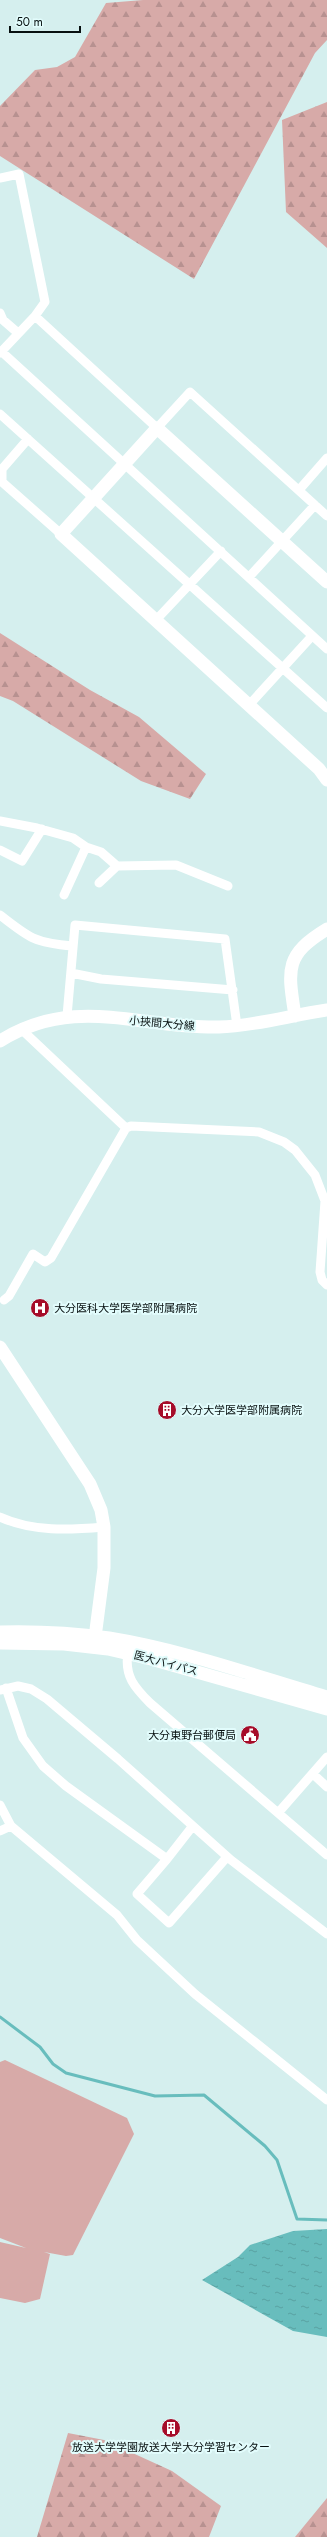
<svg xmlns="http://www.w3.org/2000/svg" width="327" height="2537" font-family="Jost,'Noto Sans JP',sans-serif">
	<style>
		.green { fill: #d7aaa8 }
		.forest { fill: url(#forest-firs) }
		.water { fill: url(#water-ripples) }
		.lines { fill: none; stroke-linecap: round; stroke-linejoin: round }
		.stream { stroke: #68bdbd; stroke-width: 3 }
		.street { stroke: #fff; stroke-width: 9 }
		.secondary { stroke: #fff; stroke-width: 13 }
		.labels { text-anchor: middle; stroke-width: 4; stroke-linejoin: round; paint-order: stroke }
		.street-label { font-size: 11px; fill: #071010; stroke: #e2fcfc }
		.poi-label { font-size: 11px; fill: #071010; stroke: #e2fcfc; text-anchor: start }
	</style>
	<defs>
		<pattern id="forest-firs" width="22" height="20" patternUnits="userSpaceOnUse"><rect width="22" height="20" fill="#d7aaa8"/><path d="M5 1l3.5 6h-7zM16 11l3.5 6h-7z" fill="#b79190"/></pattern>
		<pattern id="water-ripples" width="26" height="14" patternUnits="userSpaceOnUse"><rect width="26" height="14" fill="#68bdbd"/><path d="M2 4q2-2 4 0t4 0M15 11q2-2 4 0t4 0" fill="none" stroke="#59a1a1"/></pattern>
	</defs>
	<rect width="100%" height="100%" fill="#d5efee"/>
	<path class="green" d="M 5,2060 L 127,2118 L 134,2134 L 73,2255 L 66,2256 L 44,2252 L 50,2254 L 40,2299 L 25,2303 L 0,2298 L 0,2242 L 26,2248 L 0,2238 L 0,2062 Z"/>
	<path class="forest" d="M 143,0 L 327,0 L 327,40 L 315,53 L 194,279 L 0,156 L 0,106 L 35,70 L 57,67 L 75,57 L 106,3 Z
		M 327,102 L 327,248 L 286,212 L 282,120 Z
		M 0,633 L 90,690 L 139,717 L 206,774 L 190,799 L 141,781 L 13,701 L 0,696 Z
		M 68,2433 L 104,2440 L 172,2471 L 221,2506 L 209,2537 L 37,2537 Z
		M 327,2498 L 327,2537 L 295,2537 Z"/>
	<path class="water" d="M 327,2229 L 327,2337 L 293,2331 L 202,2280 L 238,2257 L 250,2245 L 293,2231 Z"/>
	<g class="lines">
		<path class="stream" d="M 0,2017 L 40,2047 L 53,2064 L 66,2073 L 155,2096 L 204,2095 L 265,2146 L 277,2160 L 297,2219 L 327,2220"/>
		<path class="street" d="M 0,178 L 19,174 L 45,302 L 35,316
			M 0,313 L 3,320 L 18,333
			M 2,352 L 327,649
			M 0,353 L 35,316 L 157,428 L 190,392 L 327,516
			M 0,414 L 327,708
			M 28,439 L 2,469 L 2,482 L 61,534
			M 299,490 L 327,458
			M 250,576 L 315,505
			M 156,620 L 221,551
			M 249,705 L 312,636
			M 0,821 L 37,828 L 73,838 L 86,847 L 101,852 L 117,866 L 176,865 L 228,886
			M 0,850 L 22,861 L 42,829
			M 99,883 L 117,866
			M 64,895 L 86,847
			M 0,915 C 29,938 35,943 73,946
			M 71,973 L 101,979 L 233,990
			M 67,1016 L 75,925 L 225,939 L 237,1026
			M 21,1029 L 126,1128
			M 4,1300 L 9,1296 L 33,1254 L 45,1262 L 51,1258 L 126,1128 L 131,1126 L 259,1132 L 284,1142 L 295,1150 L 315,1175 L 325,1201 L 320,1272 L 322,1280 L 327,1285
			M 0,1517 C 33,1532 69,1530 104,1527
			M 128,1653 C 124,1676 135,1688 150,1703 L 327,1855
			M 6,1688 L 23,1738 L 43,1766 L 66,1786 L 167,1859 L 192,1827
			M 0,1690 L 18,1686 L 31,1689 L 47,1699 L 118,1759 L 231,1860 L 327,1934
			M 313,1774 L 327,1787
			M 0,1805 L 11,1826 L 117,1915 L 137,1940 L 195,1994 L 327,2100
			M 278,1813 L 327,1757
			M 0,1831 L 11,1826
			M 167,1859 L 137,1894 L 169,1923 L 227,1857"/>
		<path class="secondary" d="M 327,582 L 157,428 L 61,534 L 319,769 L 327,780
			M 295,1016 C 288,970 284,955 327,929
			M 0,1041 C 75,994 140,1029 219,1027 C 256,1026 291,1015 327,1010
			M 0,1347 L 90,1484 L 101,1510 L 104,1527 L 104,1568 L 94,1645
			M 0,1632 C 36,1631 73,1633 109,1638 C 183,1650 255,1676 327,1697
			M 0,1643 L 64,1644 L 108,1649 L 151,1659 L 327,1709"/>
	</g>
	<defs>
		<g id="hospital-disc" transform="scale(1)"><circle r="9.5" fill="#a60c29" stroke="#e2fcfc"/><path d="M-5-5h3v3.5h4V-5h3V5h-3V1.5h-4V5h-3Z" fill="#fff"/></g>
		<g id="building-disc" transform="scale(1)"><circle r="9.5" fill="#a60c29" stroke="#e2fcfc"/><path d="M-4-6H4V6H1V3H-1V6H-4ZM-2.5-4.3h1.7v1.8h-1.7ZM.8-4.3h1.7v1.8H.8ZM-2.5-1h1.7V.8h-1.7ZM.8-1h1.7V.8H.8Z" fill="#fff"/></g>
		<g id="civic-disc" transform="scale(1)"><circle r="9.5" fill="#a60c29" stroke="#e2fcfc"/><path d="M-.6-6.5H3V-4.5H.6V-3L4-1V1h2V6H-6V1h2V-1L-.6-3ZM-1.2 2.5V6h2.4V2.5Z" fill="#fff"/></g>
	</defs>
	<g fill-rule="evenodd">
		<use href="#hospital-disc" x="40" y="1308"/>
		<use href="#building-disc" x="167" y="1410"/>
		<use href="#civic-disc" x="250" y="1735"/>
		<use href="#building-disc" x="171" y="2428"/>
	</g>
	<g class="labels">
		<g class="street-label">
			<text transform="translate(162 1023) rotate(5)" y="4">小挾間大分線</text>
			<text transform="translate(166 1663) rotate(15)" y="4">医大バイパス</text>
		</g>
		<g class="poi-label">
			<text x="54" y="1312">大分医科大学医学部附属病院</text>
			<text x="181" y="1414">大分大学医学部附属病院</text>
			<text x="236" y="1739" text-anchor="end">大分東野台郵便局</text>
			<text x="171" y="2451" text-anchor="middle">放送大学学園放送大学大分学習センター</text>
		</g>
	</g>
	<path d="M10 26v6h70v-6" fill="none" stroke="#071010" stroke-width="2"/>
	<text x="16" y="26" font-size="12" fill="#071010" stroke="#e2fcfc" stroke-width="3" paint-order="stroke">50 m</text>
</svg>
